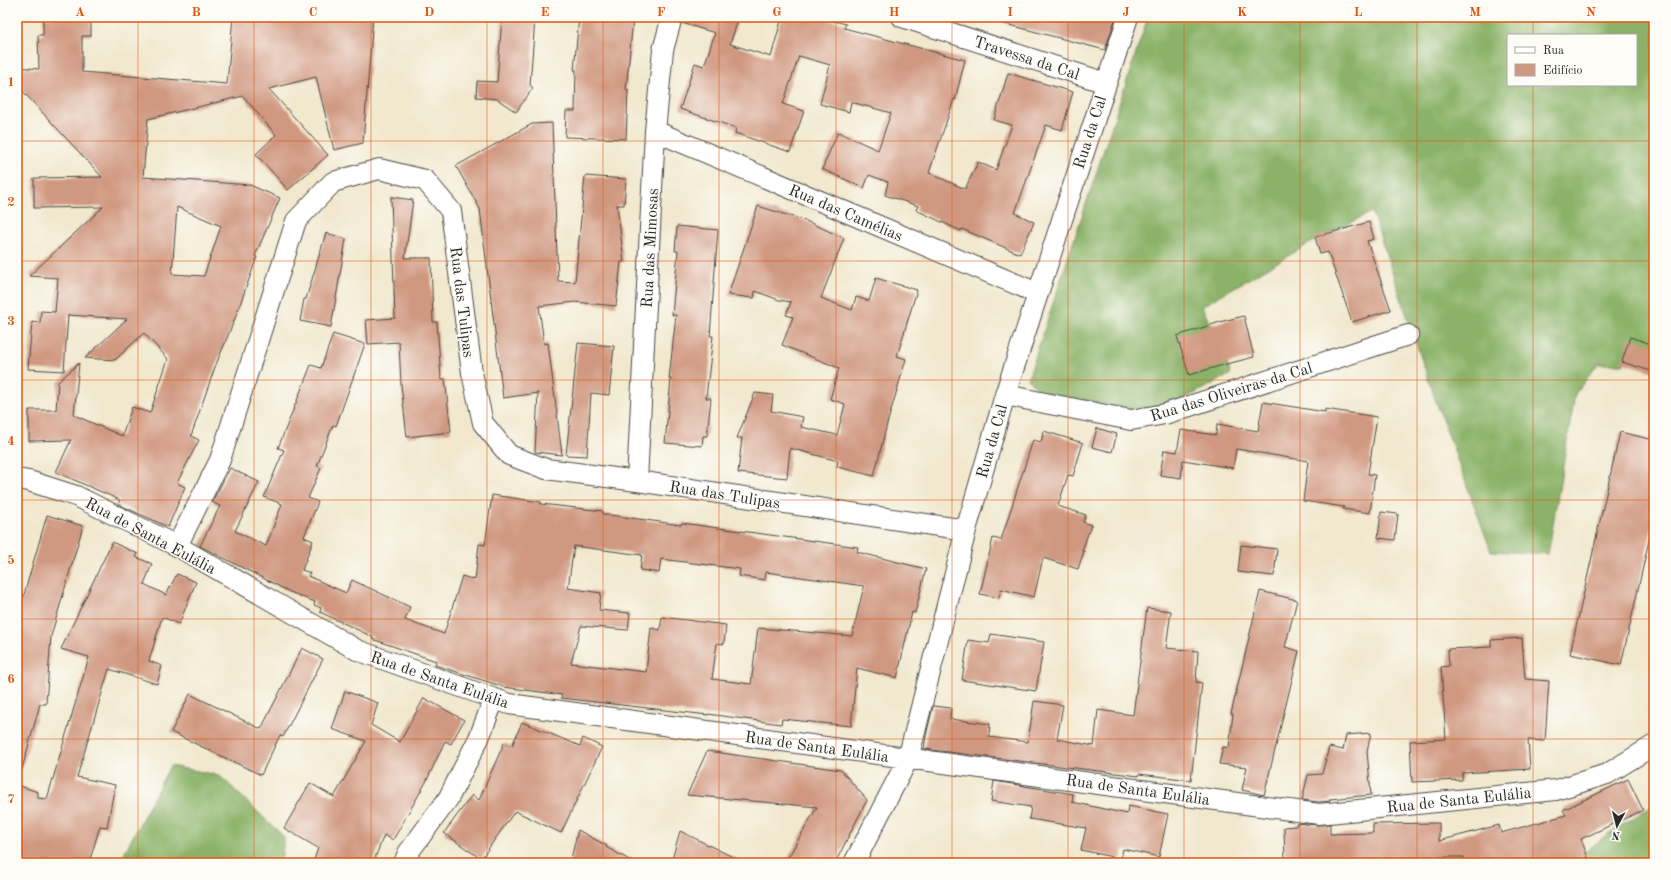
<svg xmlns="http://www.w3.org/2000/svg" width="1671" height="880" font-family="'Old Standard TT',serif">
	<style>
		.forest { fill: #8bb268; stroke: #5b6e4a; fill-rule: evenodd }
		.building { fill: #d09880; fill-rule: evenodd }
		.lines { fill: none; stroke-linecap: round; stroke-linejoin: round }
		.minor-casing { stroke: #494743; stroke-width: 22 }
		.minor { stroke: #fff; stroke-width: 20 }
		.grid { fill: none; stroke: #df570e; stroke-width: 1; stroke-opacity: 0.55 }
		.labels { text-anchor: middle; stroke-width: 3; stroke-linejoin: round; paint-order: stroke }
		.street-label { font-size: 16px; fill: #2b2b2b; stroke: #fdfcf7 }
		.neatline { fill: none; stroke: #df570e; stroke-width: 1.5 }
		.grid-label { font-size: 13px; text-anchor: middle; font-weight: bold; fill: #df570e }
	</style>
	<rect width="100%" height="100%" fill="#fdfcf7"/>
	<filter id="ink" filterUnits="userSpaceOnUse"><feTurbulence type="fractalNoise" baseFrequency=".025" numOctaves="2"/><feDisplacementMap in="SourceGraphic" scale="8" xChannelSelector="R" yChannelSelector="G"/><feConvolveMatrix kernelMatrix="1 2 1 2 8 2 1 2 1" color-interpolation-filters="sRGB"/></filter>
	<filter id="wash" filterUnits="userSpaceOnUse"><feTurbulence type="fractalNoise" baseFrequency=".012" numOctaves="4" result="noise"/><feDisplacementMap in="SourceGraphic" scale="16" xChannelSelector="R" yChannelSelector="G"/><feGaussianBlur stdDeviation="0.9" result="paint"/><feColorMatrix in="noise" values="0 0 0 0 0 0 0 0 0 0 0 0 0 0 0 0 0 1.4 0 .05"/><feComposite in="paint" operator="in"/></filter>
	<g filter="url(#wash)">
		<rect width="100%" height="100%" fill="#f1e8ce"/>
		<path class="forest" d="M 1148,17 L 1654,17 L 1654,351 L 1622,364 L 1598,364 L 1575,394 L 1548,554 L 1491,551 L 1435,399 L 1372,212 L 1319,238 L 1202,306 L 1231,374 L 1159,412 L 1136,411 L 1039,391 L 1028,379 ZM 1508,35 L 1636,35 L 1636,85 L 1508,85 Z
			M 170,766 L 219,775 L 284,837 L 281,863 L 119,863 Z
			M 1654,805 L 1654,863 L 1580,863 L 1579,857 L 1609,833 Z"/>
		<g id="blocks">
			<path class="building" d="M 43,17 L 91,17 L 91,36 L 82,36 L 82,72 L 227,84 L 233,17 L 373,17 L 363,143 L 334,150 L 316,77 L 269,89 L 328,155 L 288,190 L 256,154 L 276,135 L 243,96 L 148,119 L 143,177 L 250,185 L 280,198 L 255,256 L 257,257 L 234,321 L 215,367 L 191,436 L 199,440 L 177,483 L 185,487 L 168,527 L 118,504 L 120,500 L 56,472 L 71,440 L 29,441 L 29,410 L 56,410 L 58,382 L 79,363 L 74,415 L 122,436 L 132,407 L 150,413 L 168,359 L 144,333 L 115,360 L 85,358 L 127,319 L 68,315 L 64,371 L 28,369 L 32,322 L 40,323 L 41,311 L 55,312 L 58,278 L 29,276 L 103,207 L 34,208 L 34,178 L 102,177 L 17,85 L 17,67 L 39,69 L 38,35 L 43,35 ZM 177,207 L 221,226 L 204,276 L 172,274 Z
				M 502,17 L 535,19 L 530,85 L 533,88 L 516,112 L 497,99 L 476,97 L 477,81 L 497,82 Z
				M 579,17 L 602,17 L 633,20 L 626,90 L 628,90 L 626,139 L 565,137 L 566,111 L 575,111 L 576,70 L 574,70 Z
				M 683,17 L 739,17 L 730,44 L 771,57 L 782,17 L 818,17 L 846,24 L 844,28 L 965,60 L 955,100 L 954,99 L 929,173 L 965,189 L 978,162 L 996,170 L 1012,125 L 994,120 L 1008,73 L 1073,92 L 1062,130 L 1046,125 L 1015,213 L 1034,222 L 1020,254 L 962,229 L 961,231 L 916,210 L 918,206 L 885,195 L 888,182 L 869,175 L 864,188 L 822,169 L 838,132 L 878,150 L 891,113 L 851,102 L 849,112 L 820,104 L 830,65 L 799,56 L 783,104 L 804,111 L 790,152 L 735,133 L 736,128 L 680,109 L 695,63 L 704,66 L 715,33 L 682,23 Z
				M 1003,17 L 1116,17 L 1105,50 L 1002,23 Z
				M 552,123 L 558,281 L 575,282 L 585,176 L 626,179 L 624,205 L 617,205 L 624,262 L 621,262 L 616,306 L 575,302 L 539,306 L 544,344 L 548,343 L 562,455 L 535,452 L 538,393 L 503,398 L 480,209 L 456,166 L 532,124 Z
				M 391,197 L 413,200 L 405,258 L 431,258 L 433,322 L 437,322 L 441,379 L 445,379 L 451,432 L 407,437 L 401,385 L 399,342 L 368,344 L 366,320 L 395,318 Z
				M 758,206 L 806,221 L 844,238 L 821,298 L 852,310 L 856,297 L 869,301 L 876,278 L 917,290 L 897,356 L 906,359 L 887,424 L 874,476 L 837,467 L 838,461 L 790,448 L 787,478 L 738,473 L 742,438 L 737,438 L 755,393 L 773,395 L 771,411 L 803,417 L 801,427 L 837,435 L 845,404 L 830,399 L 839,368 L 782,345 L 793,317 L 786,315 L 791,302 L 779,300 L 755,291 L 754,298 L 728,295 Z
				M 1369,222 L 1374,239 L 1367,241 L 1391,310 L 1352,322 L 1328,252 L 1320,254 L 1315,237 Z
				M 677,226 L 718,230 L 710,336 L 713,336 L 706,398 L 711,398 L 707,436 L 703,436 L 702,446 L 665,443 L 671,379 L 669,379 L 676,315 L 672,315 L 678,251 L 675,251 Z
				M 326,233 L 346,239 L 331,327 L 300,321 L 304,299 L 306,299 Z
				M 1244,316 L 1254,357 L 1223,365 L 1189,375 L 1177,336 L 1223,321 Z
				M 333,334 L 365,344 L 336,426 L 333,425 L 317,466 L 321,468 L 308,498 L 318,502 L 304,537 L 313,541 L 302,570 L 310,573 L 308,576 L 346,593 L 352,580 L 410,607 L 405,620 L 444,634 L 462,576 L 475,580 L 479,544 L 485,545 L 492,495 L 541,502 L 541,504 L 603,511 L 603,514 L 681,525 L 682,523 L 858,547 L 857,552 L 926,569 L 915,613 L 912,612 L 897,678 L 857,668 L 851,726 L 782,719 L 781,724 L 708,714 L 708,715 L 561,698 L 562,695 L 504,687 L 435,665 L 436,661 L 372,639 L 373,637 L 320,612 L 321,608 L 314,605 L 315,602 L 290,592 L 200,546 L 220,506 L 212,502 L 230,468 L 259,482 L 235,531 L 266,546 L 282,504 L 264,497 L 284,450 L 278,448 L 311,365 L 321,368 ZM 574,546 L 642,555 L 640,570 L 659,573 L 661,559 L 740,569 L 739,576 L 765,580 L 766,572 L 864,586 L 852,636 L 758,628 L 751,684 L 712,679 L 717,643 L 724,644 L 726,625 L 662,617 L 660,630 L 651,628 L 646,672 L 571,663 L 581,626 L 628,630 L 630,613 L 599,610 L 601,593 L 568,588 Z
				M 1630,337 L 1654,345 L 1654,372 L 1622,362 Z
				M 578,343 L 614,346 L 609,395 L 591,393 L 587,456 L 566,455 Z
				M 1263,402 L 1325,412 L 1325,409 L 1377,417 L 1368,474 L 1375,475 L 1370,513 L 1343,509 L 1344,507 L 1303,501 L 1308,461 L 1236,449 L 1233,468 L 1183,460 L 1181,478 L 1160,475 L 1164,450 L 1177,452 L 1181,430 L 1216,435 L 1217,424 L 1258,431 Z
				M 1097,428 L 1117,434 L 1112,452 L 1092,447 Z
				M 1044,431 L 1083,443 L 1073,476 L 1068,475 L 1058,506 L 1086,515 L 1083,522 L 1091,525 L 1082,551 L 1084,551 L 1078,569 L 1043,558 L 1034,597 L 1001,589 L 999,598 L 980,594 L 993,538 L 1001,540 L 1033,440 L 1041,442 Z
				M 1620,432 L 1654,440 L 1654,518 L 1621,665 L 1570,654 Z
				M 1381,512 L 1398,514 L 1395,540 L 1378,538 Z
				M 47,515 L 83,526 L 51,636 L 46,704 L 40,704 L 22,769 L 17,768 L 17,614 L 20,597 L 23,598 Z
				M 112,542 L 138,554 L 136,557 L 152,564 L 144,584 L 166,595 L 177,574 L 196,582 L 179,624 L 162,617 L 149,661 L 162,666 L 157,684 L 109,669 L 77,777 L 115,785 L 107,827 L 100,826 L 89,863 L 17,863 L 17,785 L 38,792 L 38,798 L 47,799 L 89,657 L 61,649 Z
				M 1241,545 L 1277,549 L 1274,576 L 1238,572 Z
				M 1260,591 L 1297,600 L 1285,647 L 1299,651 L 1264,795 L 1242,790 L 1247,767 L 1219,764 L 1223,747 L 1229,748 L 1233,714 L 1231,714 Z
				M 1147,608 L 1171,611 L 1166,648 L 1198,651 L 1196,682 L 1202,683 L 1191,780 L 1139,774 L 1139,776 L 924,749 L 926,736 L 933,706 L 951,708 L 950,719 L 990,724 L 989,737 L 1028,742 L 1034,701 L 1063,705 L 1057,739 L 1094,746 L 1098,710 L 1133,715 Z
				M 991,634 L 1044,642 L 1036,691 L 962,680 L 968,640 L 989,643 Z
				M 1522,638 L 1525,679 L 1549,681 L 1545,741 L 1528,740 L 1530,769 L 1462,773 L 1462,780 L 1412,782 L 1410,741 L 1446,739 L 1441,667 L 1449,666 L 1448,649 L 1491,647 L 1491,640 Z
				M 302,648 L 323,659 L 283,737 L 280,735 L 261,775 L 171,732 L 190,694 L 261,729 Z
				M 345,691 L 378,703 L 371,725 L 400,742 L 424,698 L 464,720 L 451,744 L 445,741 L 426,782 L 393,840 L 384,835 L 373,863 L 313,863 L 318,848 L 284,828 L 310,783 L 334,797 L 366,741 L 332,729 Z
				M 522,722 L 580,746 L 583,738 L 602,747 L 561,833 L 515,811 L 481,859 L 444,833 L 472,795 L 479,800 L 504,743 L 512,746 Z
				M 1371,733 L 1367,751 L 1371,795 L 1330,799 L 1330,801 L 1319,802 L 1302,800 L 1308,775 L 1322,774 L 1329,747 L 1343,750 L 1346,735 Z
				M 707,751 L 841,770 L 867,800 L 835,863 L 785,863 L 817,807 L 687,795 Z
				M 1628,779 L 1643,810 L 1581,839 L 1590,863 L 1465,863 L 1464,857 L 1426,857 L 1426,863 L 1306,863 L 1306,861 L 1285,861 L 1284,827 L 1296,826 L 1297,823 L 1317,825 L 1330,824 L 1330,834 L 1373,833 L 1373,824 L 1439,823 L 1439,841 L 1499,825 L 1501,833 L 1566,815 L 1563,810 Z
				M 994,781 L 1073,794 L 1072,802 L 1127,814 L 1128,806 L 1168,814 L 1159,857 L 1123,849 L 1121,859 L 1081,850 L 1086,828 L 1029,819 L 1031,807 L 991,801 Z
				M 578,830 L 607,846 L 606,847 L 635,863 L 570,863 Z
				M 680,831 L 745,863 L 671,863 Z"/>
		</g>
	</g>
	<g filter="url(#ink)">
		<use href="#blocks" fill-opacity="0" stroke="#494743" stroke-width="1"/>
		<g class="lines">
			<g class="minor-casing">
				<path id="minor" d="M 902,17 L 1106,83
					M 655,131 L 1037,293
					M 1005,395 L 1131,420 L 1165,414 L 1408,335
					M 17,479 L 29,481 L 76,496 L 177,546 L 357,650 L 509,704 L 1319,814 L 1556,790 L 1607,774 L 1654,745
					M 637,481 L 655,131 L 663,50 L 672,17
					M 177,546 L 220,460 L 296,221 L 333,182 L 379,169 L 425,180 L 451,211 L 472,373 L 483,423 L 509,455 L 546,469 L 637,481 L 966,530
					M 404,863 L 408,853 L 448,799 L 479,738 L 494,699
					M 854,863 L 908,759 L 966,530 L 1005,395 L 1128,17"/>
			</g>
			<use href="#minor" class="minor"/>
		</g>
	</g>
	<path class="grid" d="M 138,17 L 138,863M 254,17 L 254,863M 371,17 L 371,863M 487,17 L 487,863M 603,17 L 603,863M 719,17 L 719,863M 836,17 L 836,863M 952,17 L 952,863M 1068,17 L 1068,863M 1184,17 L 1184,863M 1300,17 L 1300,863M 1417,17 L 1417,863M 1533,17 L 1533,35M 1533,85 L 1533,863M 17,141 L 1654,141M 17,261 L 1654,261M 17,380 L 1654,380M 17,500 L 1654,500M 17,619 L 1654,619M 17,739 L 1654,739"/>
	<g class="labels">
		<g class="street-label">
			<text transform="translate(1027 57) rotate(18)" y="6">Travessa da Cal</text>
			<text transform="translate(1089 132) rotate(-72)" y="6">Rua da Cal</text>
			<text transform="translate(846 212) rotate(23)" y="6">Rua das Camélias</text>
			<text transform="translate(649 248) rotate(-87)" y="6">Rua das Mimosas</text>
			<text transform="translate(463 302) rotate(83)" y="6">Rua das Tulipas</text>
			<text transform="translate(1231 391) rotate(-17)" y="6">Rua das Oliveiras da Cal</text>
			<text transform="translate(991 441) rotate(-74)" y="6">Rua da Cal</text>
			<text transform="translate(725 494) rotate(9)" y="6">Rua das Tulipas</text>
			<text transform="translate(151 535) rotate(28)" y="6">Rua de Santa Eulália</text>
			<text transform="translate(440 679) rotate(19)" y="6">Rua de Santa Eulália</text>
			<text transform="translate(817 746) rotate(8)" y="6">Rua de Santa Eulália</text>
			<text transform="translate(1138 789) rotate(8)" y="6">Rua de Santa Eulália</text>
			<text transform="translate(1459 799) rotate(-6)" y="6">Rua de Santa Eulália</text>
		</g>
	</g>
	<rect width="1671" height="880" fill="none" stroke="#fdfcf7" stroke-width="44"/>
	<rect x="1507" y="34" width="130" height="52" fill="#fdfcf7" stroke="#a9a8a5"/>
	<rect x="1515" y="47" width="20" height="6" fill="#ffffff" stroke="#a9a8a5"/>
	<text x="1543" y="54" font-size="12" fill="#2b2b2b">Rua</text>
	<rect x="1515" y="64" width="20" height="12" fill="#d09880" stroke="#a9a8a5"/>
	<text x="1543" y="74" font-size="12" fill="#2b2b2b">Edifício</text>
	<g transform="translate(1617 826) rotate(187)" stroke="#fdfcf7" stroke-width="3" paint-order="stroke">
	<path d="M0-3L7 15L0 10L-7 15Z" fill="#2b2b2b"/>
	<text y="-6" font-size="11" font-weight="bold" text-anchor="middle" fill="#2b2b2b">N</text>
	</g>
	<rect x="22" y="22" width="1627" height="836" class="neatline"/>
	<g class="grid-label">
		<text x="80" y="16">A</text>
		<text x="196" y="16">B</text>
		<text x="313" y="16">C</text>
		<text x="429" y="16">D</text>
		<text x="545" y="16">E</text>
		<text x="661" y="16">F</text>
		<text x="777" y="16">G</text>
		<text x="894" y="16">H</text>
		<text x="1010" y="16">I</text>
		<text x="1126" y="16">J</text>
		<text x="1242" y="16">K</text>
		<text x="1358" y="16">L</text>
		<text x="1475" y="16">M</text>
		<text x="1591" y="16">N</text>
		<text x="11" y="86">1</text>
		<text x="11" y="206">2</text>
		<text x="11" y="325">3</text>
		<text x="11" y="445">4</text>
		<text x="11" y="564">5</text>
		<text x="11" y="683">6</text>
		<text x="11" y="803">7</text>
	</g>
</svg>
